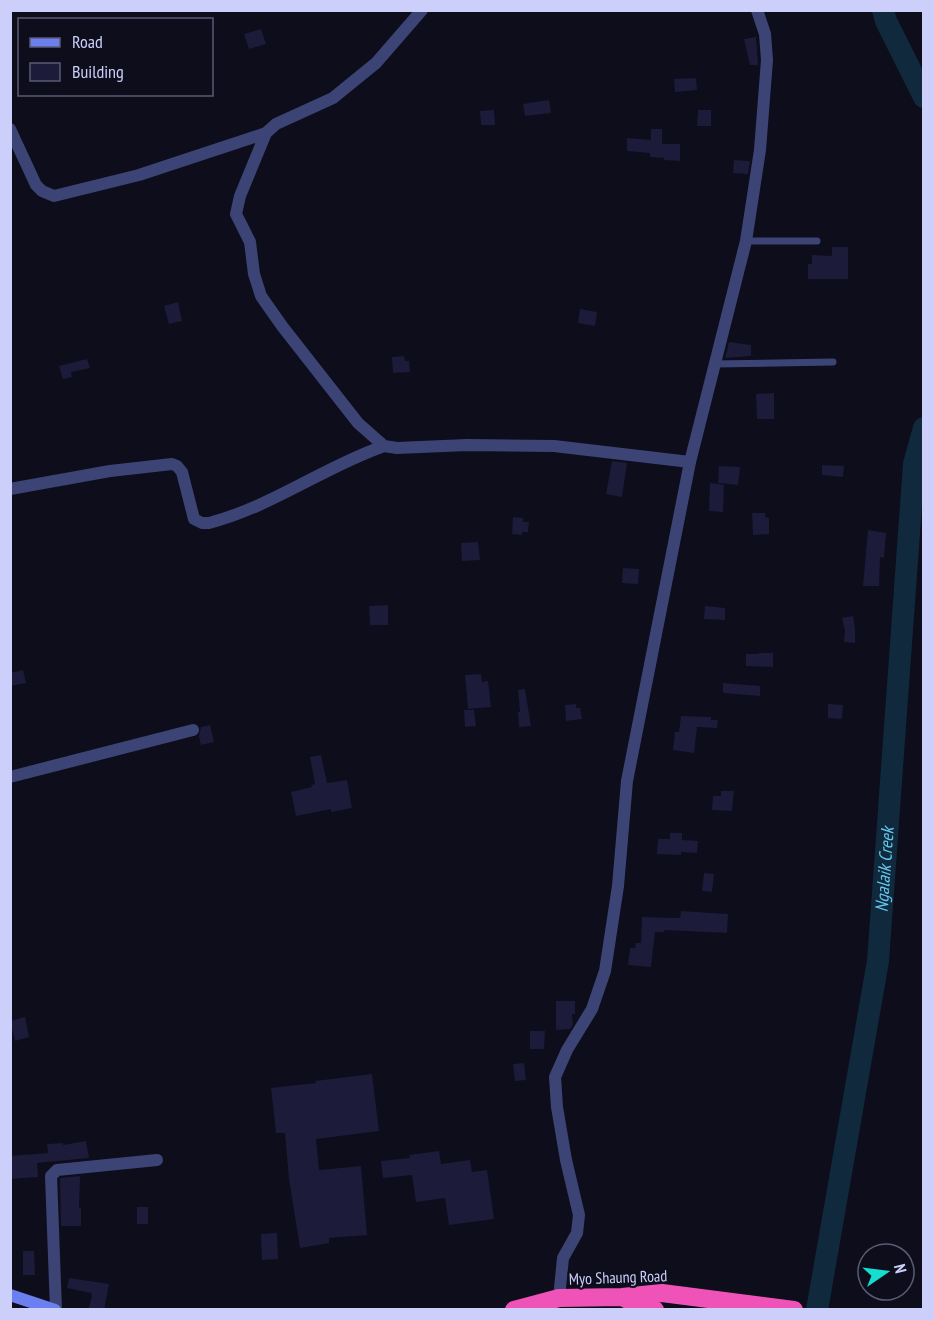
<svg xmlns="http://www.w3.org/2000/svg" width="934" height="1320" font-family="'PT Sans Narrow',sans-serif">
	<style>
		.lines { fill: none; stroke-linecap: round; stroke-linejoin: round }
		.river { stroke: #10293c; stroke-width: 22 }
		.building { fill: #1c1b3a }
		.lane { stroke: #3c4476; stroke-width: 7 }
		.street { stroke: #3c4476; stroke-width: 12 }
		.secondary { stroke: #6c7ff1; stroke-width: 12 }
		.highway { stroke: #ef53b7; stroke-width: 18 }
		.labels { text-anchor: middle; stroke-width: 4.5; stroke-linejoin: round; paint-order: stroke }
		.street-label { font-size: 16px; fill: #cccffa; stroke: #0d0d1b }
		.water-label { font-size: 18px; font-style: italic; fill: #64c7f0; stroke: #0d0d1b }
	</style>
	<rect width="100%" height="100%" fill="#0d0d1b"/>
	<g class="lines">
		<g class="river">
			<path d="M 883,10 L 886,21 L 924,97"/>
			<path id="s1" d="M 817,1310 L 878,961 L 914,464 L 924,428"/>
		</g>
	</g>
	<path class="building" d="M 261,29 L 266,44 L 249,49 L 244,34 Z
		M 756,37 L 758,65 L 750,65 L 744,39 Z
		M 696,78 L 697,90 L 675,92 L 674,79 Z
		M 549,100 L 551,113 L 525,116 L 523,104 Z
		M 494,110 L 495,125 L 481,125 L 480,111 Z
		M 698,110 L 711,110 L 711,126 L 697,126 Z
		M 651,129 L 662,129 L 662,144 L 680,144 L 680,161 L 664,160 L 664,158 L 650,157 L 650,153 L 627,151 L 627,138 L 651,140 Z
		M 734,160 L 750,161 L 748,174 L 733,173 Z
		M 832,247 L 848,247 L 848,279 L 808,279 L 808,264 L 812,264 L 812,255 L 832,256 Z
		M 178,302 L 182,321 L 169,324 L 164,306 Z
		M 580,309 L 597,312 L 595,326 L 578,323 Z
		M 729,342 L 751,345 L 751,356 L 725,358 Z
		M 404,356 L 405,361 L 409,361 L 410,372 L 393,373 L 392,357 Z
		M 87,359 L 90,368 L 71,372 L 72,377 L 63,379 L 59,366 Z
		M 774,393 L 774,419 L 757,419 L 756,394 Z
		M 612,461 L 627,463 L 622,497 L 606,494 Z
		M 822,465 L 844,466 L 843,477 L 822,475 Z
		M 719,466 L 740,467 L 738,485 L 718,483 Z
		M 710,483 L 724,485 L 723,512 L 709,511 Z
		M 752,513 L 765,513 L 765,517 L 769,518 L 769,534 L 753,535 Z
		M 513,517 L 523,518 L 523,522 L 529,522 L 528,532 L 522,532 L 522,535 L 512,534 Z
		M 868,530 L 886,533 L 884,558 L 880,557 L 879,586 L 863,586 Z
		M 478,542 L 480,560 L 462,561 L 461,543 Z
		M 623,568 L 639,569 L 638,584 L 622,583 Z
		M 388,605 L 388,625 L 370,625 L 369,606 Z
		M 705,606 L 725,608 L 725,620 L 704,619 Z
		M 853,616 L 855,629 L 855,643 L 844,642 L 845,631 L 842,618 Z
		M 759,653 L 773,653 L 773,667 L 746,666 L 746,654 L 759,654 Z
		M 23,670 L 26,683 L 10,686 L 10,673 Z
		M 481,674 L 482,682 L 488,681 L 491,707 L 468,709 L 465,675 Z
		M 723,683 L 760,686 L 760,696 L 723,693 Z
		M 525,689 L 531,726 L 519,727 L 518,712 L 520,712 L 518,690 Z
		M 576,704 L 576,708 L 580,708 L 582,719 L 566,721 L 565,705 Z
		M 828,704 L 843,705 L 842,719 L 828,718 Z
		M 464,710 L 474,710 L 476,726 L 465,727 Z
		M 681,716 L 711,717 L 711,720 L 718,720 L 717,728 L 697,727 L 694,753 L 673,750 L 675,732 L 679,732 Z
		M 210,725 L 214,742 L 201,745 L 199,736 L 201,727 Z
		M 321,755 L 327,783 L 347,780 L 352,808 L 331,812 L 331,809 L 296,816 L 291,792 L 312,787 L 311,785 L 315,784 L 310,757 Z
		M 721,791 L 734,791 L 732,811 L 712,810 L 713,796 L 721,796 Z
		M 670,833 L 682,833 L 682,840 L 698,841 L 697,853 L 681,852 L 681,855 L 657,854 L 658,839 L 670,839 Z
		M 704,873 L 714,874 L 712,892 L 702,891 Z
		M 681,911 L 728,914 L 727,933 L 664,930 L 664,932 L 655,932 L 651,967 L 628,965 L 630,948 L 635,948 L 636,943 L 641,943 L 642,917 L 680,918 Z
		M 556,1001 L 575,1001 L 575,1014 L 572,1014 L 573,1025 L 570,1029 L 556,1030 Z
		M 25,1017 L 29,1037 L 15,1041 L 10,1021 Z
		M 530,1031 L 545,1031 L 544,1049 L 530,1049 Z
		M 524,1063 L 526,1080 L 515,1081 L 513,1064 Z
		M 372,1074 L 379,1131 L 316,1139 L 319,1170 L 361,1166 L 367,1235 L 329,1238 L 329,1243 L 300,1248 L 289,1179 L 285,1133 L 276,1133 L 271,1088 L 316,1083 L 315,1081 Z
		M 86,1141 L 89,1158 L 37,1163 L 38,1177 L 10,1179 L 10,1156 L 48,1153 L 47,1144 L 63,1143 L 63,1145 Z
		M 439,1151 L 441,1164 L 470,1160 L 472,1172 L 487,1170 L 494,1219 L 449,1225 L 445,1198 L 416,1202 L 412,1175 L 383,1178 L 381,1161 L 410,1158 L 409,1155 Z
		M 80,1176 L 79,1208 L 81,1208 L 81,1226 L 61,1226 L 60,1178 Z
		M 137,1207 L 148,1207 L 148,1224 L 137,1224 Z
		M 277,1233 L 278,1259 L 262,1260 L 261,1234 Z
		M 23,1251 L 34,1251 L 35,1275 L 23,1275 Z
		M 69,1278 L 109,1284 L 104,1310 L 88,1310 L 92,1296 L 91,1293 L 67,1288 Z"/>
	<g class="lines">
		<path class="lane" d="M 746,241 L 817,241
			M 715,364 L 833,362"/>
		<path class="street" d="M 422,10 L 376,63 L 333,98 L 276,124 L 266,133 L 240,196 L 236,214 L 250,242 L 254,274 L 261,296 L 282,326 L 358,423 L 384,446 L 397,448 L 467,445 L 554,446 L 690,462
			M 10,129 L 36,185 L 42,191 L 54,196 L 139,175 L 266,133
			M 10,489 L 110,471 L 172,464 L 177,466 L 182,472 L 194,519 L 202,523 L 209,523 C 271,507 324,467 384,446
			M 10,777 L 193,730
			M 559,1298 L 563,1258 L 577,1233 L 579,1215 L 566,1160 L 557,1107 L 555,1077 L 567,1050 L 592,1009 L 605,971 L 618,886 L 627,781 L 690,462 L 746,241 L 760,150 L 767,60 L 765,34 L 757,10
			M 56,1310 L 51,1176 L 57,1170 L 157,1160"/>
		<path class="secondary" d="M 10,1295 L 55,1310"/>
		<path class="highway" d="M 626,1299 L 655,1310
			M 514,1310 L 559,1298 L 622,1297 L 662,1293 L 794,1310"/>
	</g>
	<g class="labels">
		<g class="street-label">
			<text transform="translate(618 1277) rotate(-2)" y="6">Myo Shaung Road</text>
		</g>
		<g class="water-label">
			<text dy="6" stroke="none"><textPath href="#s1" startOffset="446">Ngalaik Creek</textPath></text>
		</g>
	</g>
	<rect width="934" height="1320" fill="none" stroke="#cccffa" stroke-width="24"/>
	<rect x="18" y="18" width="195" height="78" fill="#0d0d1b" stroke="#595b74" stroke-width="1.5"/>
	<rect x="30" y="38" width="30" height="9" fill="#6c7ff1" stroke="#595b74" stroke-width="1.5"/>
	<text x="72" y="48" font-size="18" fill="#cccffa">Road</text>
	<rect x="30" y="63" width="30" height="18" fill="#1c1b3a" stroke="#595b74" stroke-width="1.5"/>
	<text x="72" y="78" font-size="18" fill="#cccffa">Building</text>
	<g transform="translate(886 1272) rotate(76)"><circle r="28" fill="#0d0d1b" stroke="#595b74" stroke-width="1.5"/>
	<path d="M0-4.5L10 22L0 15L-10 22Z" fill="#15ddd0"/>
	<text y="-9" font-size="16" font-weight="bold" text-anchor="middle" fill="#cccffa">N</text>
	</g>
</svg>
